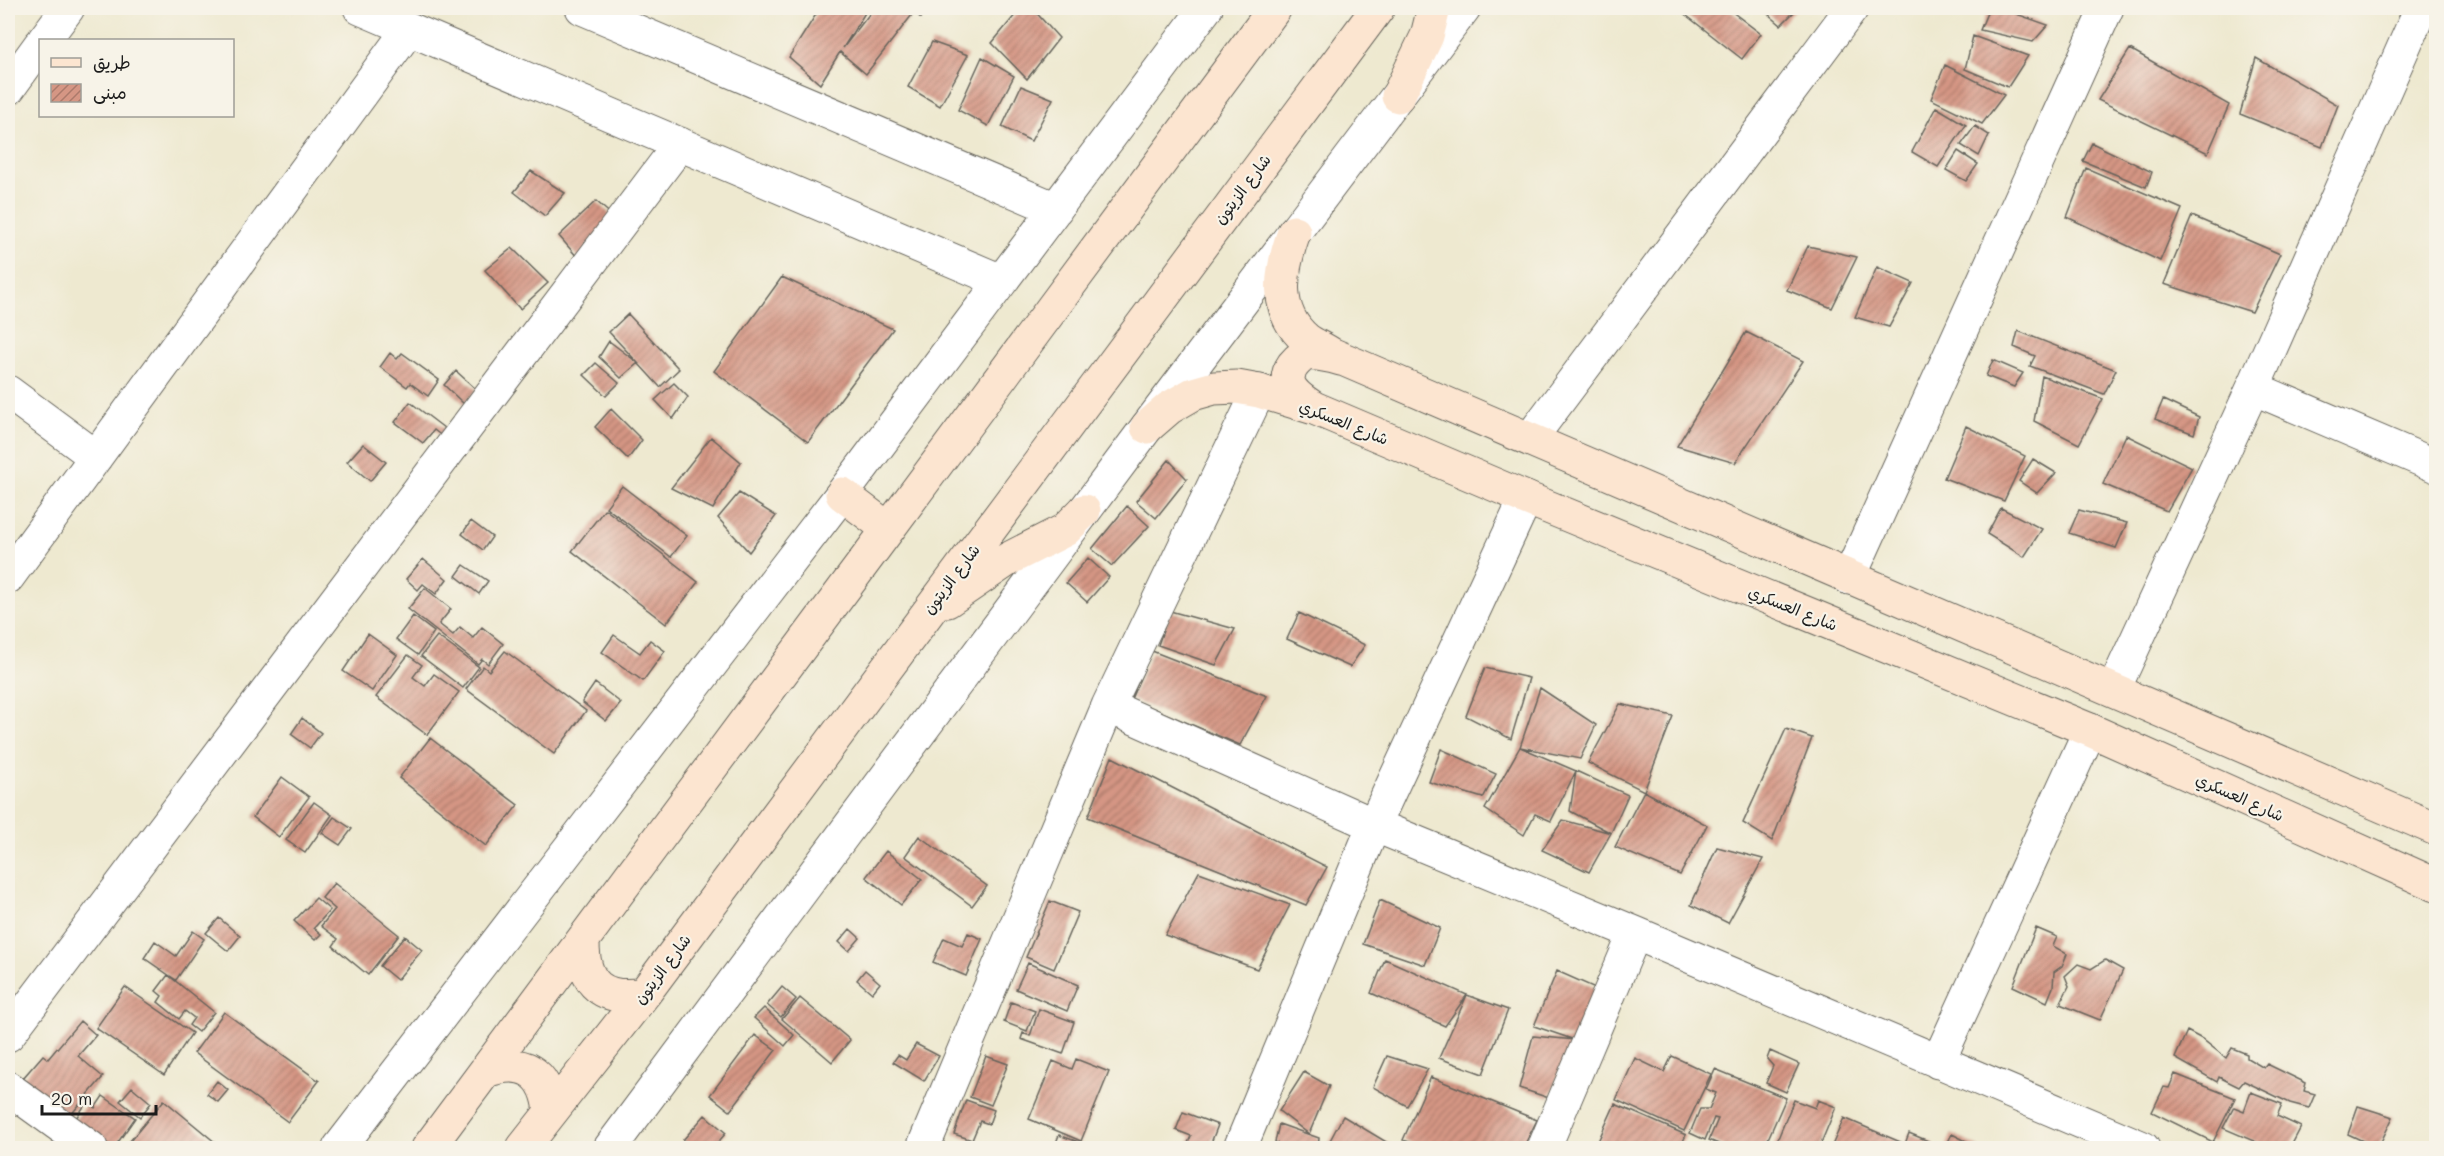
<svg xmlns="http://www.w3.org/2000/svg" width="2444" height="1156" font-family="Mali,'Playpen Sans Arabic',sans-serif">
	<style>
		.building { fill: url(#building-hatch) }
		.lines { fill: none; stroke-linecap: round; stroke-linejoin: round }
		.street-casing { stroke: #66645b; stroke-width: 35 }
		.secondary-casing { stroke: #66645b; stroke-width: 35 }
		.street { stroke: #fff; stroke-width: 33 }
		.secondary { stroke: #fce5d0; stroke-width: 33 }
		.labels { text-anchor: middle; stroke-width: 4.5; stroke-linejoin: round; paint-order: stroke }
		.street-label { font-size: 16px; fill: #1c1c1c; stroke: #f7f3e8 }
	</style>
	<defs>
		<pattern id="building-hatch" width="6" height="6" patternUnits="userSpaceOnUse" patternTransform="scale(1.5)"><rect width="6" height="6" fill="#d59684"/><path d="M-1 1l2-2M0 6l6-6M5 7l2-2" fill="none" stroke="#ac7a6b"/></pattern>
	</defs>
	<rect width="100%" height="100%" fill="#f7f3e8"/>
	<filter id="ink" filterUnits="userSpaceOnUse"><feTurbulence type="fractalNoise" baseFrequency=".0167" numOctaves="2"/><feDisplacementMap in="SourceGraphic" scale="12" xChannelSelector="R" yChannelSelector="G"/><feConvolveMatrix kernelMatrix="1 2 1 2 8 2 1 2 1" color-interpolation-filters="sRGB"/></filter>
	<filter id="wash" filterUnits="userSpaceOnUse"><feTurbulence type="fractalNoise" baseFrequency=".008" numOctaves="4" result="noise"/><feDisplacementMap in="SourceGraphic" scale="24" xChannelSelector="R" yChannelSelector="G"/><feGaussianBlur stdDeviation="1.35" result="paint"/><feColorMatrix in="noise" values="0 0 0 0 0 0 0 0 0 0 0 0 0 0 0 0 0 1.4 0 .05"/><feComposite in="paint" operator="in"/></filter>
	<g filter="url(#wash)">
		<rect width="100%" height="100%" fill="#eee9d0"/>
		<g id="blocks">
			<path class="building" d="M 820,8 L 868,8 L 843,48 L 874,8 L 902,8 L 912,15 L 866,74 L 840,52 L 820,84 L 789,57 Z
				M 910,8 L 928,8 L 921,18 Z
				M 1021,8 L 1032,8 L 1059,38 L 1027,79 L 992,43 Z
				M 1686,8 L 1727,8 L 1761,34 L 1742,59 L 1682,12 Z
				M 1761,8 L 1798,8 L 1781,25 Z
				M 1989,8 L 1999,8 L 2048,25 L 2033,42 L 1980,30 Z
				M 1973,36 L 2028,56 L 2008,87 L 1965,69 Z
				M 932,42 L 968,55 L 940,106 L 908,87 Z
				M 2130,49 L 2229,105 L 2208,153 L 2098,100 Z
				M 982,57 L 1014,76 L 988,126 L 958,110 Z
				M 2256,58 L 2338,105 L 2322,147 L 2240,114 Z
				M 1945,65 L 2004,95 L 1982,124 L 1931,99 Z
				M 1021,86 L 1053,99 L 1031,141 L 1002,127 Z
				M 1936,107 L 1966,125 L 1938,167 L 1912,152 Z
				M 1975,126 L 1989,135 L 1979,156 L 1961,145 Z
				M 2092,143 L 2152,172 L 2146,187 L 2083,161 Z
				M 1958,151 L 1978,164 L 1966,181 L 1946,170 Z
				M 2086,168 L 2182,209 L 2160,261 L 2067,217 Z
				M 531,171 L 565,193 L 545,216 L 514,192 Z
				M 596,201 L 615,218 L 579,259 L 559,236 Z
				M 2192,216 L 2280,254 L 2252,312 L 2164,284 Z
				M 1808,246 L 1857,257 L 1832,308 L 1787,290 Z
				M 512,248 L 548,283 L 520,309 L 485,270 Z
				M 1877,267 L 1913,283 L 1889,327 L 1855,317 Z
				M 782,277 L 893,329 L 808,442 L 714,371 Z
				M 628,314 L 679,369 L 660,387 L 638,363 L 621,378 L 599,357 L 609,341 L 638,363 L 609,332 Z
				M 2018,331 L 2116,370 L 2104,394 L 2030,366 L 2035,356 L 2014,347 Z
				M 1746,332 L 1803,361 L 1735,463 L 1677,446 Z
				M 390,353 L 397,359 L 402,353 L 439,380 L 428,396 L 410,383 L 407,387 L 380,367 Z
				M 1993,360 L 2023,373 L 2014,387 L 1986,376 Z
				M 596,363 L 619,383 L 606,396 L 584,375 Z
				M 456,371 L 477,390 L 464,404 L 444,385 Z
				M 2042,376 L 2103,399 L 2079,444 L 2034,421 Z
				M 674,383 L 688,397 L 673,419 L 655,400 Z
				M 2163,400 L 2199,417 L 2194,434 L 2155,419 Z
				M 410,402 L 448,431 L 443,437 L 434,430 L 423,443 L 395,422 Z
				M 611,409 L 642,440 L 628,459 L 595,427 Z
				M 1966,426 L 2025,456 L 2004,501 L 1944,478 Z
				M 2126,435 L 2192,467 L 2167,511 L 2103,484 Z
				M 711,437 L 741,462 L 713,509 L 671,488 Z
				M 363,444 L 386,462 L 370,481 L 347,462 Z
				M 2033,459 L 2056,473 L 2037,493 L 2019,481 Z
				M 1169,460 L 1187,479 L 1156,518 L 1136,501 Z
				M 622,486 L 687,536 L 671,557 L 606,507 Z
				M 739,493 L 776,516 L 749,552 L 718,518 Z
				M 1127,506 L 1149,526 L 1112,566 L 1092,549 Z
				M 2001,508 L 2042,529 L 2024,557 L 1987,534 Z
				M 605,509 L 698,582 L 666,624 L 572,551 Z
				M 2079,510 L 2127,523 L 2116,548 L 2069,533 Z
				M 471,521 L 492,537 L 483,550 L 462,534 Z
				M 1088,558 L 1109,577 L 1087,602 L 1066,583 Z
				M 423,559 L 447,579 L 436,594 L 423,584 L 418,590 L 406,579 Z
				M 464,565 L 488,581 L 479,594 L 456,576 Z
				M 425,588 L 451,609 L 439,624 L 453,635 L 460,627 L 473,638 L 482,627 L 503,644 L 488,664 L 482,659 L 478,664 L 408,609 Z
				M 1170,611 L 1235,629 L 1216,665 L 1158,645 Z
				M 1299,613 L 1365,645 L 1350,667 L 1287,639 Z
				M 413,616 L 434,632 L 418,655 L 396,639 Z
				M 368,634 L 397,655 L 372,691 L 343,671 Z
				M 614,635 L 640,653 L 650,640 L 665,651 L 643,681 L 602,652 Z
				M 437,636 L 479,667 L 463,688 L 421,656 Z
				M 505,651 L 586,711 L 554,754 L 466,689 L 483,666 L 489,671 Z
				M 1152,651 L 1267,696 L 1240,745 L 1131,699 Z
				M 408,655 L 422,665 L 413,677 L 425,686 L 434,674 L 459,692 L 427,735 L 376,697 Z
				M 1485,668 L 1529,678 L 1511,739 L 1466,716 Z
				M 595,683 L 621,703 L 606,721 L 582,702 Z
				M 1540,688 L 1596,725 L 1580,759 L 1520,747 Z
				M 1620,704 L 1673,716 L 1644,791 L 1588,763 Z
				M 302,718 L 321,733 L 310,748 L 291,734 Z
				M 1786,729 L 1812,738 L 1772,841 L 1743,823 Z
				M 430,738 L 518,805 L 486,846 L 399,778 Z
				M 1520,747 L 1576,771 L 1628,795 L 1611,833 L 1589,872 L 1542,850 L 1563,820 L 1611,833 L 1570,811 L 1576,771 L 1551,821 L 1535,814 L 1524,835 L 1485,809 Z
				M 1441,749 L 1496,774 L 1483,798 L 1429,782 Z
				M 1112,757 L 1327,867 L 1306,905 L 1088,817 Z
				M 282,777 L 309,797 L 279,837 L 253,817 Z
				M 1644,791 L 1707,825 L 1680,875 L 1615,847 Z
				M 314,802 L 332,815 L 305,853 L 286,840 Z
				M 334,817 L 352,829 L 340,845 L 322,833 Z
				M 919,836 L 987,886 L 972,906 L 905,856 Z
				M 1717,847 L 1763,859 L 1728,923 L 1691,905 Z
				M 886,851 L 922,879 L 901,905 L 866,877 Z
				M 1199,872 L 1290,905 L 1257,969 L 1165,935 Z
				M 334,883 L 399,935 L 368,975 L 333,946 L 338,939 L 321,926 L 335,909 L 322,898 Z
				M 316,898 L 330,910 L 314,928 L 321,934 L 315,940 L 294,921 Z
				M 1380,900 L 1440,928 L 1425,965 L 1363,944 Z
				M 1050,901 L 1078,912 L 1054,969 L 1026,957 Z
				M 219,918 L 240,936 L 228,951 L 206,933 Z
				M 2036,928 L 2057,937 L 2053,946 L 2067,954 L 2062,966 L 2054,972 L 2053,987 L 2047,1002 L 2013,986 Z
				M 850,929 L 860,938 L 849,951 L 839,942 Z
				M 193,931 L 204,939 L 176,980 L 144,958 L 155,941 L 176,956 Z
				M 968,933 L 982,939 L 966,976 L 933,962 L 944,938 L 962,946 Z
				M 405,936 L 422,950 L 397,980 L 380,966 Z
				M 1385,959 L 1467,995 L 1445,1026 L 1371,993 Z
				M 2105,960 L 2123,970 L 2100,1020 L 2060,1004 L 2069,986 L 2065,976 L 2078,964 L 2091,969 Z
				M 1028,963 L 1078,985 L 1067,1011 L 1016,989 Z
				M 865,970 L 880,983 L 872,993 L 857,980 Z
				M 1557,971 L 1600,990 L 1575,1040 L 1534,1026 Z
				M 168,975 L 214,1012 L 198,1032 L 189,1025 L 194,1018 L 185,1011 L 179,1019 L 158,1002 L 162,996 L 156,991 Z
				M 125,987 L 192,1033 L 164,1075 L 96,1028 Z
				M 782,987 L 796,999 L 781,1017 L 767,1005 Z
				M 1467,995 L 1508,1010 L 1483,1074 L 1439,1058 Z
				M 800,998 L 850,1040 L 832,1062 L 782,1019 Z
				M 1011,1002 L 1035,1011 L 1027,1031 L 1004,1022 Z
				M 764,1008 L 794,1035 L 785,1046 L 754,1018 Z
				M 1039,1009 L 1074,1022 L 1063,1054 L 1021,1039 L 1023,1033 L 1030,1036 Z
				M 224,1012 L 319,1081 L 288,1122 L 194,1053 Z
				M 80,1021 L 96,1035 L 78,1056 L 103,1077 L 69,1117 L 23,1078 L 43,1055 L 48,1059 Z
				M 2187,1031 L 2202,1039 L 2226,1058 L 2232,1048 L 2247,1054 L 2247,1058 L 2264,1068 L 2267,1064 L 2306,1083 L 2304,1091 L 2315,1094 L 2309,1108 L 2290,1103 L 2244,1081 L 2239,1087 L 2219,1077 L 2217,1082 L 2175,1058 Z
				M 755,1035 L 776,1050 L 730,1111 L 710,1095 Z
				M 1533,1036 L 1575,1040 L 1549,1098 L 1519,1088 Z
				M 916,1044 L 939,1056 L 924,1081 L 893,1062 L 898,1055 L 906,1060 Z
				M 1770,1051 L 1799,1064 L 1786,1092 L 1766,1083 L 1773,1066 L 1767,1059 Z
				M 986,1056 L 1008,1064 L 991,1105 L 970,1097 Z
				M 1387,1056 L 1428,1069 L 1407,1106 L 1373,1087 Z
				M 1672,1056 L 1711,1074 L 1684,1131 L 1616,1100 L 1635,1058 L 1664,1072 Z
				M 1076,1059 L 1109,1072 L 1081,1141 L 1029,1119 L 1053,1061 L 1072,1069 Z
				M 1715,1069 L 1786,1098 L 1764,1148 L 1728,1148 L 1709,1140 L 1718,1119 L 1714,1118 L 1705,1140 L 1690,1133 L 1700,1109 L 1709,1109 L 1716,1093 L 1706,1089 Z
				M 1304,1072 L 1329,1086 L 1309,1134 L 1279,1111 Z
				M 2175,1074 L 2235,1098 L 2213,1142 L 2152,1112 L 2164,1087 L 2169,1088 Z
				M 1431,1077 L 1537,1120 L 1523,1148 L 1428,1148 L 1403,1140 Z
				M 217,1081 L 228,1090 L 218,1102 L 207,1094 Z
				M 132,1087 L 151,1103 L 140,1117 L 120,1101 Z
				M 2251,1092 L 2282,1104 L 2277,1116 L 2301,1127 L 2290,1148 L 2270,1148 L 2223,1128 L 2234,1107 L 2244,1111 Z
				M 103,1096 L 135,1118 L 114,1148 L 74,1121 L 87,1102 L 95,1108 Z
				M 164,1100 L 222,1148 L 126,1148 L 125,1147 Z
				M 966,1100 L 994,1110 L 989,1124 L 980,1121 L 972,1140 L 954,1134 Z
				M 1794,1100 L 1815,1108 L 1818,1100 L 1836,1107 L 1819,1148 L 1774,1148 Z
				M 1615,1104 L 1686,1135 L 1680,1148 L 1595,1148 Z
				M 2358,1106 L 2393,1117 L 2378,1148 L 2348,1134 Z
				M 1183,1112 L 1218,1125 L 1209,1148 L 1186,1148 L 1191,1136 L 1176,1130 Z
				M 705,1115 L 726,1133 L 713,1148 L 693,1148 L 683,1140 Z
				M 1343,1116 L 1393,1146 L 1392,1148 L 1326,1148 Z
				M 1844,1118 L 1905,1144 L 1909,1133 L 1933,1143 L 1931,1148 L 1831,1148 Z
				M 1279,1124 L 1319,1138 L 1318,1148 L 1285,1148 L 1275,1142 Z
				M 1952,1134 L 1980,1148 L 1945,1148 Z
				M 1059,1135 L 1081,1143 L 1079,1148 L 1054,1148 Z"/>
		</g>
	</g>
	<g filter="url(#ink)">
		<use href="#blocks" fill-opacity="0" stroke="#66645b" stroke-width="1.5"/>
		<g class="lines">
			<g class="street-casing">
				<path id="street" d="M 360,8 L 1001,281
					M 582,8 L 1056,209
					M 44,40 L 68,8
					M 8,89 L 40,45
					M 2253,388 L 2436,466
					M 1259,391 L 1108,706 L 1374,825 L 1635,933 L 2143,1148
					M 8,392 L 96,457
					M 1530,439 L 1852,8
					M 8,577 L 409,29
					M 1849,578 L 2107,8
					M 2114,689 L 2253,388 L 2421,8
					M 8,1035 L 680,144
					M 1938,1062 L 2090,730
					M 8,1088 L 91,1148
					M 339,1148 L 842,494 L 1206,8
					M 610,1148 L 1147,427 L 1464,8
					M 923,1148 L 1108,706
					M 1240,1148 L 1374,825 L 1526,498
					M 1544,1148 L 1635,933"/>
			</g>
			<g class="secondary-casing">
				<path id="secondary" d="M 1398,96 L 1427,36 L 1434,8
					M 1294,232 C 1281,269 1272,311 1307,340 C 1314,345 1324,349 1331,354 L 2436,829
					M 1314,408 C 1298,398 1279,385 1293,365 C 1297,360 1302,355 1308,354 C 1319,353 1330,356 1341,359
					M 1147,427 L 1169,408 L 1193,394 L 1214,388 L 1237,387 L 1259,391 L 1314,408 L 1526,498 L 2090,730 L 2436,885
					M 842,494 L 887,528
					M 947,601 L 1010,558 L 1065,530 L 1084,511
					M 583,943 C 583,985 603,1001 644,994
					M 486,1071 C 523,1058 546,1071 551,1111
					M 428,1148 C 712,770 992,387 1275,8
					M 523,1148 L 644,994 L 1378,8"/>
			</g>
			<use href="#street" class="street"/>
			<use href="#secondary" class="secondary"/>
		</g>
	</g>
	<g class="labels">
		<g class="street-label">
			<text transform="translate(1242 189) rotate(-53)" y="6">شارع الزيتون</text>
			<text transform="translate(1344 422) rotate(22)" y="6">شارع العسكري</text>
			<text transform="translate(951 579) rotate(-53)" y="6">شارع الزيتون</text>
			<text transform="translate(1793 608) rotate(22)" y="6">شارع العسكري</text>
			<text transform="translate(2240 797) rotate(24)" y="6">شارع العسكري</text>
			<text transform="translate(662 969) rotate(-53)" y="6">شارع الزيتون</text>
		</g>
	</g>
	<rect width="2444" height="1156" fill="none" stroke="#f7f3e8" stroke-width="30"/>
	<rect x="39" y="39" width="195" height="78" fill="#f7f3e8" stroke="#9f9d96" stroke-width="1.5"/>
	<rect x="51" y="58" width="30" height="9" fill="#fce5d0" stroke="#9f9d96" stroke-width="1.5"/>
	<text x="93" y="69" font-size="18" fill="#1c1c1c">طريق</text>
	<rect x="51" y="84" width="30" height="18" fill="url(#building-hatch)" stroke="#9f9d96" stroke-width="1.5"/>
	<text x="93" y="99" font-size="18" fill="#1c1c1c">مبنى</text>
	<path d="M42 1105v9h114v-9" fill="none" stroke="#1c1c1c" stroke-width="3"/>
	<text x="51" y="1105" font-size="18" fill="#1c1c1c" stroke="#f7f3e8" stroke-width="4.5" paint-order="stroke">20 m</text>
</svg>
